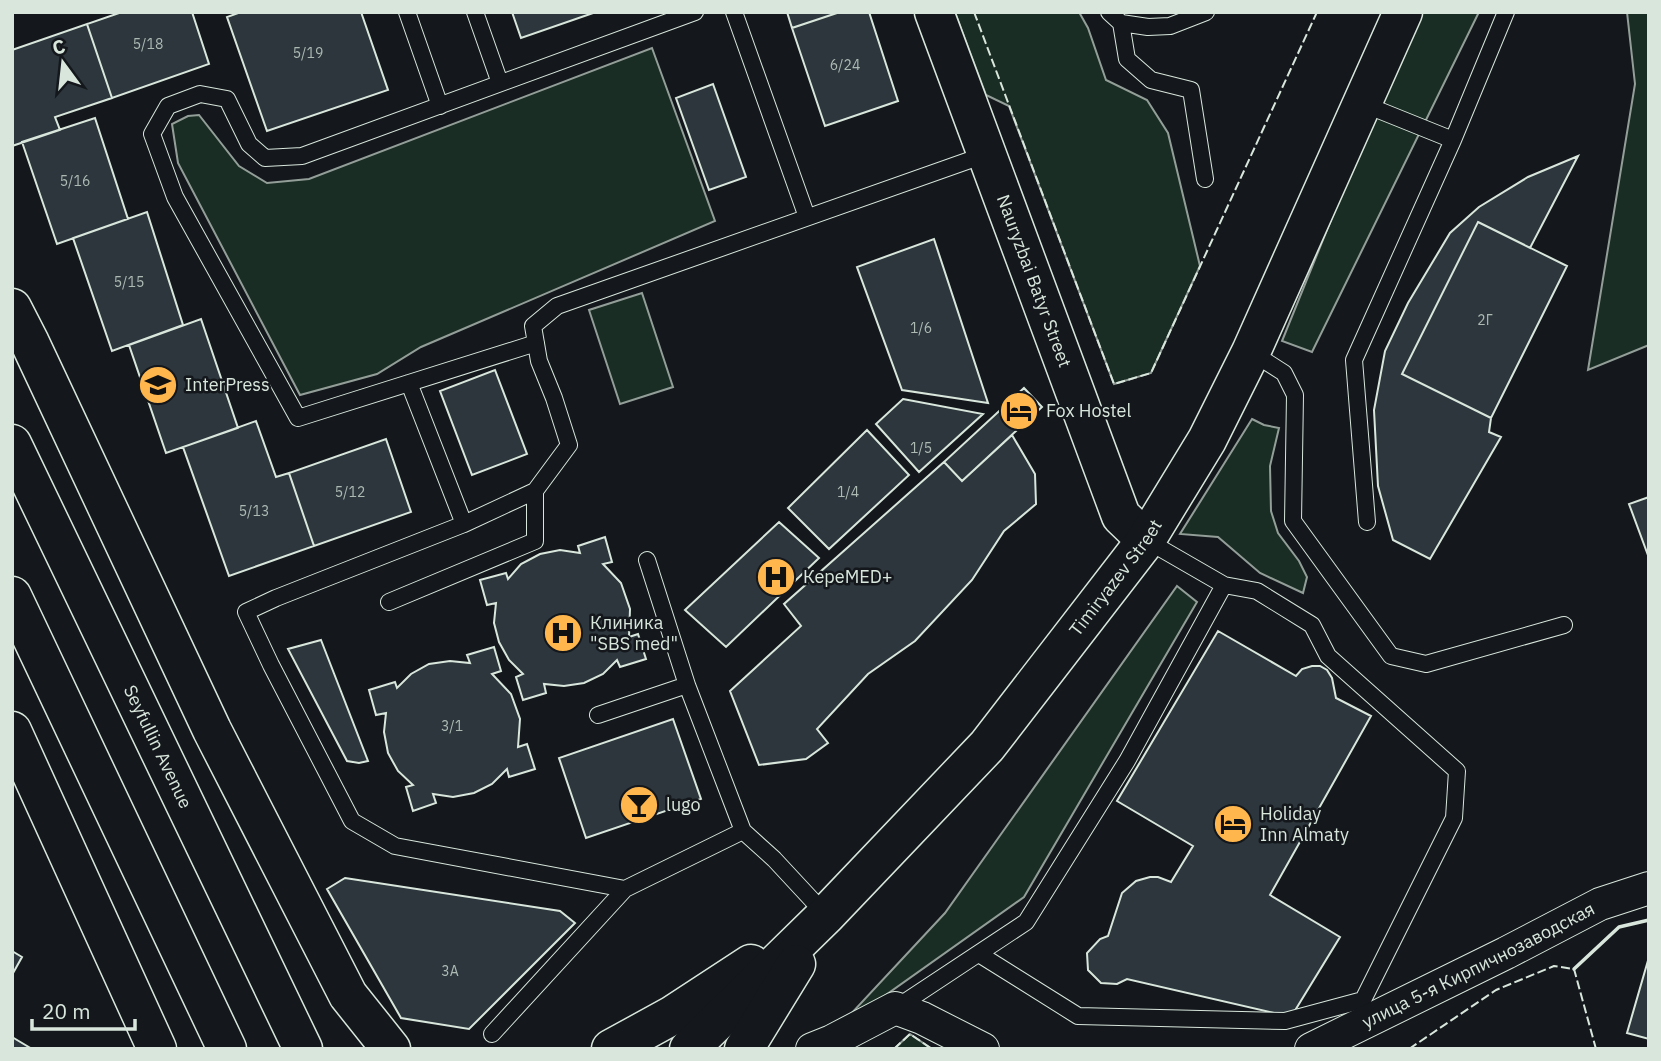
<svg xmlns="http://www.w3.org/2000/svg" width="1661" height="1061" font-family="'IBM Plex Sans',sans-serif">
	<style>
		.green { fill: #1a2d24; stroke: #939e99; stroke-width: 2 }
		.building { fill: #2c363c; stroke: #d8e6dc; stroke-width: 2 }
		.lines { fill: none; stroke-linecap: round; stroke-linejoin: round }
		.lane-casing { stroke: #d8e6dc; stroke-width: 18 }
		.street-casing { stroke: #d8e6dc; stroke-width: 34 }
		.secondary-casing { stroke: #d8e6dc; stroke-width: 41 }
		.lane { stroke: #14181c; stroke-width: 16 }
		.street { stroke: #14181c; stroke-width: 32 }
		.secondary { stroke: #14181c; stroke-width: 38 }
		.fence { stroke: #d8e6dc; stroke-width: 2; stroke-dasharray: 9 3.5; stroke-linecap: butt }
		.wall { stroke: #d8e6dc; stroke-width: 3.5 }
		.labels { text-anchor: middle; stroke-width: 5; stroke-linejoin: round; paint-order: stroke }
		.number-label { font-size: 14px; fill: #adbab4 }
		.street-label { font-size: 18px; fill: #d8e6dc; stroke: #14181c }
		.poi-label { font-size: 18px; fill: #d8e6dc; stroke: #14181c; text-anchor: start }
	</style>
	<rect width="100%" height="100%" fill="#14181c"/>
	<path class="green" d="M 955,12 L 1079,12 L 1088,28 L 1106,80 L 1147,100 L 1168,133 L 1200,266 L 1151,373 L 1114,384 L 1009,106 L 986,95 Z
		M 1422,12 L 1479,12 L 1312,352 L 1282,341 L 1376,109 Z
		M 1627,12 L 1649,12 L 1649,345 L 1588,370 L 1635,84 Z
		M 652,48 L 715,221 L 421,347 L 377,374 L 300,395 L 178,163 L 172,124 L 188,116 L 199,115 L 239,166 L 267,183 L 309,179 Z
		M 642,293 L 673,387 L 620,404 L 589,310 Z
		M 1252,419 L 1264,425 L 1279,428 L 1270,466 L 1271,511 L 1278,533 L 1299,561 L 1307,577 L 1303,593 L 1260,573 L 1218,537 L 1180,534 Z
		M 1177,586 L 1197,602 L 1024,897 L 835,1031 L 945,913 Z
		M 910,1034 L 932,1049 L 894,1049 Z"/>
	<path class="building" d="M 122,12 L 192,12 L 209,64 L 112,98 L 87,24 Z
		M 241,12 L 361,12 L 388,90 L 267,131 L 227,17 Z
		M 512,12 L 596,12 L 521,38 Z
		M 787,12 L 840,12 L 792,28 Z
		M 840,12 L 869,12 L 898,101 L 825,126 L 792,28 Z
		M 87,24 L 112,98 L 55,117 L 60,130 L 12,146 L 12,50 Z
		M 713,84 L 746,177 L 709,190 L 676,98 Z
		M 95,118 L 128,219 L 57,244 L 22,142 Z
		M 1578,156 L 1530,248 L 1478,222 L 1402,374 L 1491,418 L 1489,432 L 1501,437 L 1430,559 L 1393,540 L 1378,486 L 1374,410 L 1385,351 L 1408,303 L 1450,233 L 1479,207 L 1528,177 Z
		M 147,212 L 183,325 L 112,351 L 73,238 Z
		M 1478,222 L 1567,266 L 1491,418 L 1402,374 Z
		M 934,239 L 988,403 L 902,390 L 857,267 Z
		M 201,319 L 238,428 L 166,453 L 129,345 Z
		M 495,370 L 527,454 L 472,475 L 440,391 Z
		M 1024,388 L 1042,407 L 962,481 L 944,462 Z
		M 903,399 L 983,414 L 919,472 L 876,424 Z
		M 256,421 L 276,477 L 289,473 L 314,546 L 229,576 L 183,447 Z
		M 867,430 L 909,475 L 829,549 L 788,508 Z
		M 1012,435 L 1035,474 L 1036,504 L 1004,531 L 972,580 L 915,641 L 868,674 L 817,729 L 828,743 L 806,759 L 759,765 L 730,691 L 801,626 L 784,604 L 944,462 L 962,481 Z
		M 386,439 L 411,512 L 314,546 L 289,473 Z
		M 1649,497 L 1649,558 L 1629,504 Z
		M 779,522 L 819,558 L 726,647 L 685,610 Z
		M 605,537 L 612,562 L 603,564 L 621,583 L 630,609 L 629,637 L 638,634 L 646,659 L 620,667 L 617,660 L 603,674 L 584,683 L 564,686 L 544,684 L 546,693 L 523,700 L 516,677 L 523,674 L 509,660 L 499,642 L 494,623 L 496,603 L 487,605 L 480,580 L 506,573 L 508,579 L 521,564 L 540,554 L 560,550 L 580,553 L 578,546 Z
		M 1218,631 L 1296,676 L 1302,669 L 1312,666 L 1320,666 L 1327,670 L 1332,678 L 1336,698 L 1371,716 L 1270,895 L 1340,937 L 1291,1017 L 1127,979 L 1117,984 L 1101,983 L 1088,970 L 1087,953 L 1100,939 L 1108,936 L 1122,893 L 1136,881 L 1150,877 L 1158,877 L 1171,882 L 1193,846 L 1117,801 Z
		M 321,640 L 368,761 L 359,763 L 347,761 L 288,649 Z
		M 494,647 L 501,671 L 492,674 L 511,694 L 520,719 L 518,747 L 527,744 L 535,769 L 509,777 L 507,769 L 492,784 L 474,793 L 453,797 L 433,794 L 436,803 L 413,811 L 406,787 L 413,785 L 398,771 L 388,753 L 384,732 L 386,713 L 376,715 L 369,690 L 395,682 L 397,688 L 411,674 L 429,664 L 450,661 L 470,663 L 467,655 Z
		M 673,719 L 701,799 L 586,838 L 559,758 Z
		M 345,878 L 560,911 L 575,923 L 469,1029 L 401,1018 L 327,889 Z
		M 12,951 L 22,957 L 12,975 Z
		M 1649,957 L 1649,1039 L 1627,1033 Z
		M 12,1037 L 32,1049 L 12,1049 Z"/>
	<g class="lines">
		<g class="lane-casing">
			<path id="lane" d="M 407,12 L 440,106
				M 475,12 L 500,83
				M 734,12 L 807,217
				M 1109,12 L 1121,23 L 1148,27 L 1170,26 L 1206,12
				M 1121,23 L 1127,59 L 1151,80 L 1191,90 L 1205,179
				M 1361,103 L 1453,140
				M 536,343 L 298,418 L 175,197 L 152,134 L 168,106 L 200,94 L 227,99 L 249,144 L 265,158 L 302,156 L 695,12
				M 1251,352 L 1284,373 L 1295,395 L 1293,521 L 1391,656 L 1426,664 L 1564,625
				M 409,383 L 464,524
				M 1367,522 L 1354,360 L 1453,140 L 1506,12
				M 647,560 L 687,685
				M 389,602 L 535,541 L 535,491
				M 598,715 L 687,685 L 743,831 L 774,859 L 826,915
				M 625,889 L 395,846 L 352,821 L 271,665 L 246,612 L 276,598 L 464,524 L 535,491 L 569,445 L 554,398 L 539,361 L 533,326 L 557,306 L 987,154
				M 979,954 L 1078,1016 L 1285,1021 L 1363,1000 L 1454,818 L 1457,771 L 1328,656 L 1312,625 L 1257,591 L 1224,585 L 1146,540
				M 896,1008 L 1026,922 L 1127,761 L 1224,585
				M 492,1034 L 625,889 L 743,831"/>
		</g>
		<g class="street-casing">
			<g id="street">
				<path d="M 812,1049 L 832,1041 L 895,1008 L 922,1018 L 983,1049"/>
				<path id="s1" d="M 1311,1049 L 1506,953 L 1600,904 L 1649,888"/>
			</g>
		</g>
		<g class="secondary-casing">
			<g id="secondary">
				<path id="s2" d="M 934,12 L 1121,516 L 1146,540"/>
				<path d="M 12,308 L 30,343 L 212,730 L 348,995 L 391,1049"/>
				<path id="s3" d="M 12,444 L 303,1049"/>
				<path d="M 12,596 L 227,1049"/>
				<path d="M 12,731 L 157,1049"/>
				<path d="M 611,1049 L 673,1015 L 751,964"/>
				<path id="s4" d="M 689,1049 L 826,915 L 987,746 L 1146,540 L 1207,440 L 1251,352 L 1403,12"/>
				<path d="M 744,1049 L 796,964"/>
			</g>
		</g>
		<use href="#lane" class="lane"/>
		<use href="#street" class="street"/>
		<use href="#secondary" class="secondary"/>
		<path class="fence" d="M 974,12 L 1114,384 L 1151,373 L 1317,12
			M 894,1049 L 910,1034 L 932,1049
			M 1409,1049 L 1496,990 L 1554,966 L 1574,969 L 1596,1049"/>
		<path class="wall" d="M 1574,969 L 1619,927 L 1649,920"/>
	</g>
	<defs>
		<g id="school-disc" transform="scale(2.0125)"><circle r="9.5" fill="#ffb74d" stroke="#14181c"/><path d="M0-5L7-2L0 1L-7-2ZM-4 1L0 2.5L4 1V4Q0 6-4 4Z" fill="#111"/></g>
		<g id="hotel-disc" transform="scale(2.0125)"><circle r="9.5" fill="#ffb74d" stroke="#14181c"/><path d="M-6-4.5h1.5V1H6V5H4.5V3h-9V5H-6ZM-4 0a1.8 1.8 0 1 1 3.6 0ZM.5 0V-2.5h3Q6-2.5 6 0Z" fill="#111"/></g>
		<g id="hospital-disc" transform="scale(2.0125)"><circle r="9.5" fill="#ffb74d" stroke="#14181c"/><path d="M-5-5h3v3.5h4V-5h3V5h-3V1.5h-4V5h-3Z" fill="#111"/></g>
		<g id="bar-disc" transform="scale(2.0125)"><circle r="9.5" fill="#ffb74d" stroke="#14181c"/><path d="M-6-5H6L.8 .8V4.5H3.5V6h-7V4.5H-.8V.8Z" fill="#111"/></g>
	</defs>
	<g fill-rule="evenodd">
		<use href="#school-disc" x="158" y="385"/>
		<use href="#hotel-disc" x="1019" y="411"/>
		<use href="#hospital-disc" x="776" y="577"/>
		<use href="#hospital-disc" x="563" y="633"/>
		<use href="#bar-disc" x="639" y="805"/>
		<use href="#hotel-disc" x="1233" y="824"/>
	</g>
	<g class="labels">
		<g class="number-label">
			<text x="148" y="49">5/18</text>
			<text x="308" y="58">5/19</text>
			<text x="845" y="70">6/24</text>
			<text x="75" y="186">5/16</text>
			<text x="129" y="287">5/15</text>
			<text x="1485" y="325">2Г</text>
			<text x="921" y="333">1/6</text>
			<text x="921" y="453">1/5</text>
			<text x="350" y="497">5/12</text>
			<text x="848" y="497">1/4</text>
			<text x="254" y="516">5/13</text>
			<text x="452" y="731">3/1</text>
			<text x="450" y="976">3А</text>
		</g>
		<g class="street-label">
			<text dy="6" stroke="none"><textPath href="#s2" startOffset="287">Nauryzbai Batyr Street</textPath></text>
			<text dy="6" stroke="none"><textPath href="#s4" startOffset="637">Timiryazev Street</textPath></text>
			<text dy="6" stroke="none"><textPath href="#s3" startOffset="336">Seyfullin Avenue</textPath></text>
			<text dy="6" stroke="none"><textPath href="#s1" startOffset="187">улица 5-я Кирпичнозаводская</textPath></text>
		</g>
		<g class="poi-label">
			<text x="185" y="391">InterPress</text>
			<text x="1046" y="417">Fox Hostel</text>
			<text x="803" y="583">КереMED+</text>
			<text x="590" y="629">Клиника<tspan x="590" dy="21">"SBS med"</tspan></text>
			<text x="666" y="811">lugo</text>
			<text x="1260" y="820">Holiday<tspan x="1260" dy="21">Inn Almaty</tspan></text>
		</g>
	</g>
	<rect width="1661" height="1061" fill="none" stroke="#d8e6dc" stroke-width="28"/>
	<g transform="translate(63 63) rotate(345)" stroke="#14181c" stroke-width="5" paint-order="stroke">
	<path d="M0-5L12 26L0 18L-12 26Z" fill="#d8e6dc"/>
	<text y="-10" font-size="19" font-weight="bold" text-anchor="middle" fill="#d8e6dc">С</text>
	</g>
	<path d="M32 1019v10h103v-10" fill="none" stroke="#d8e6dc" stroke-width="3.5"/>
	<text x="42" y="1019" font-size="21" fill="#d8e6dc" stroke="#14181c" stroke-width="5" paint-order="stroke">20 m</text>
</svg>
